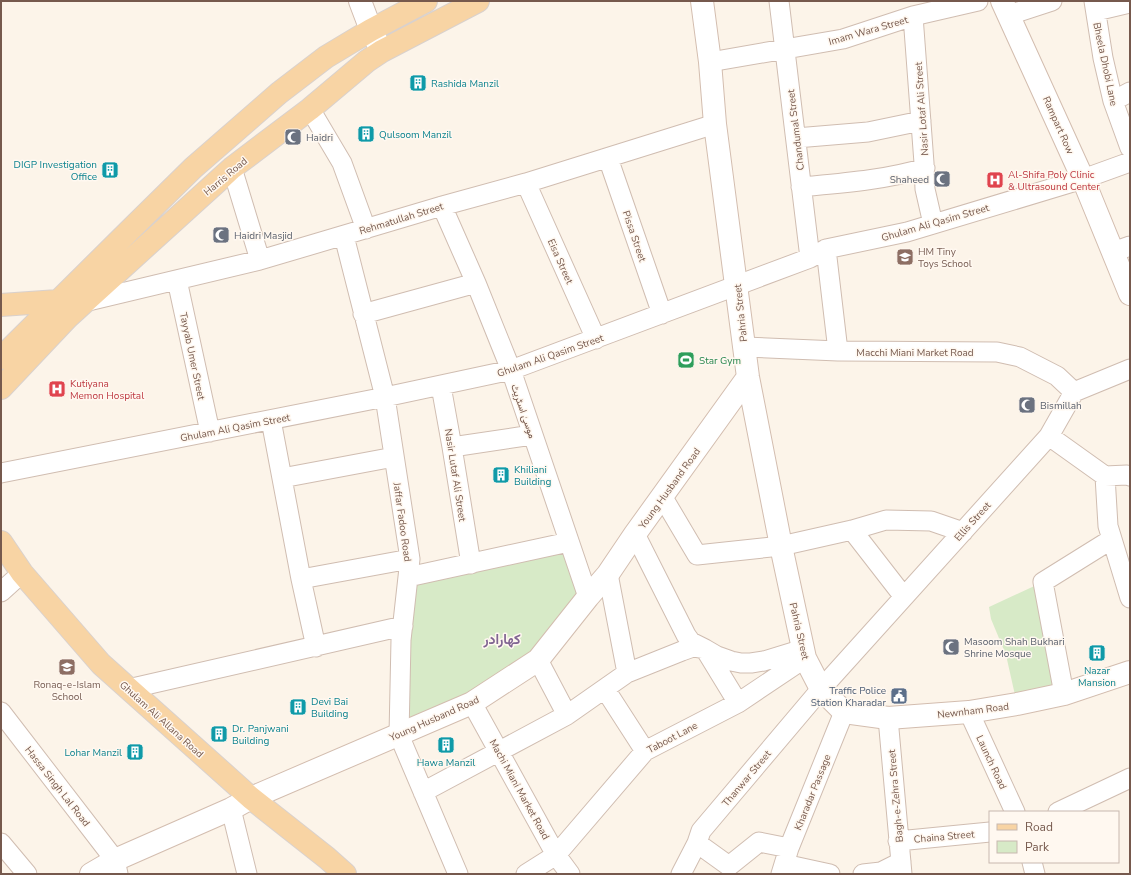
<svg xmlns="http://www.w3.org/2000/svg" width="1131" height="875" font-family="'Nunito Sans',Vazirmatn,sans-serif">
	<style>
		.green { fill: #d7eac7 }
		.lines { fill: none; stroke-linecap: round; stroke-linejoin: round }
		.street-casing { stroke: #d0bdb1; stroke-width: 21 }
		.secondary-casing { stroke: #d3bdaf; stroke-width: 24 }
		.primary-casing { stroke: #d9d1cd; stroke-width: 24 }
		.street { stroke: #fff; stroke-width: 19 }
		.secondary { stroke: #fff; stroke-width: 22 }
		.primary { stroke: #f8d4a4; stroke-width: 22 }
		.labels { text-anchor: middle; stroke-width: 3; stroke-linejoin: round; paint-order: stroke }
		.street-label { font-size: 10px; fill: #76594d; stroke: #fff8f0 }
		.culture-label { font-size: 10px; fill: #0d838f; stroke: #fff8f0; text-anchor: start }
		.worship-label { font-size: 10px; fill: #5b616d; stroke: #fff8f0; text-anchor: start }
		.health-label { font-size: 10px; fill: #be3a42; stroke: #fff8f0; text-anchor: start }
		.education-label { font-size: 10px; fill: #785e54; stroke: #fff8f0; text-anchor: start }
		.leisure-label { font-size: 10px; fill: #27864d; stroke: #fff8f0; text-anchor: start }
		.service-label { font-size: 10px; fill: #4e5e75; stroke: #fff8f0; text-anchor: end }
		.district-label { font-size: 14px; font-weight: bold; fill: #806592; stroke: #fff8f0 }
	</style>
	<rect width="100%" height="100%" fill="#fcf4e9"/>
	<path class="green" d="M 563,544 L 588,597 L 538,660 L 399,735 L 409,571 Z
		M 1043,582 L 1064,694 L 1017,704 L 1006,655 L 991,619 L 989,607 Z"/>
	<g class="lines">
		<g class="street-casing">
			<path id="street" d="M 779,1 L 810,258
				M 1094,1 L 1103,58 L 1113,101 L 1130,148
				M 1096,11 L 1130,3
				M 1009,15 L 1052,1
				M 913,16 L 924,163 L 925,189 L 933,224
				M 710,62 L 843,39 L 913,16 L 978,1
				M 1113,101 L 1130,92
				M 310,109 L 342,163 L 366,229
				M 796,138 L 868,132 L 921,121
				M 608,158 L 662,314
				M 232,168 L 260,260
				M 526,183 L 596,339
				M 801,187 C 843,183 885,180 925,168
				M 442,206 L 476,283 L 511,370 L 588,597
				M 344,236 L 385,397 L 410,559 L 401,640 L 399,735 L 458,874
				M 826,249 L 838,351
				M 1113,252 L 1130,246
				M 177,280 L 210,432
				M 84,302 L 260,260 L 442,206 L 526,183 L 715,124
				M 363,314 L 476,283
				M 744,347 L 838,351 L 997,352 L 1020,357 L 1057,376 L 1074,392
				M 441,386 L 452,447 L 471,564
				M 271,420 L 301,579 L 316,647
				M 1049,436 L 1105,476 L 1127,475 L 1130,476
				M 452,447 L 532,435
				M 1,473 L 385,397 L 511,370 L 810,258 L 826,249 L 907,232 L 1083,179 L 1130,162
				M 1105,476 L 1108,526 L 1130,598
				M 282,478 L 394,457
				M 661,498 L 665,501 L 697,555 L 781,546 L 852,530 L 886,520 L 931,521 L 963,532
				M 852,530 L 904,597
				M 635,534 L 686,635 L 691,642 L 705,649 L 738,703
				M 608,574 L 627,673
				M 408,577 L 569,542
				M 301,579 L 410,559
				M 1,592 L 22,573
				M 538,660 L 567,715
				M 128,689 L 403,626
				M 605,689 L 645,751
				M 1064,694 L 1043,582 L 1112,539
				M 472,703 L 556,855 L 570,874
				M 1,712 L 115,860 L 118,874
				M 969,712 L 1015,812
				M 888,718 L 902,874
				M 423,792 L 567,715 L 627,673 L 682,651 L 693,647 L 705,649 L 717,656 L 731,661 L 741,663 L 751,663 L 764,661 L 803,649
				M 231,809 L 247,874
				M 1058,812 L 1130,778
				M 898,841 L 990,832
				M 1,843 L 27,874
				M 697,843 L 729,866 L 759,842 L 789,848
				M 1032,862 L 1035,874
				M 784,864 L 830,874
				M 526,874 L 556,855 L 645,751 L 738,703 L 805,658
				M 681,874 L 697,843 L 701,831 L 821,689 L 1049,436 L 1074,392 L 1130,369
				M 781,874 L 789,848 L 844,712
				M 863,874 L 881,872 L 901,862"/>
		</g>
		<g class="secondary-casing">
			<path id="secondary" d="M 360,1 L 371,30 L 379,46
				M 702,1 L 710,62 L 715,124 L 748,377 L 781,546 L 805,658 L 821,689 L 844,712 L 888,718 L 969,712 L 1017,704 L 1064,694 L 1130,672
				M 1002,1 L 1083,179 L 1130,294
				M 91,874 L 115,860 L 231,809 L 251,798 L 472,703 L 538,660 L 588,597 L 608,574 L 635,534 L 748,377"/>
		</g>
		<g class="primary-casing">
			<path id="primary" d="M 1,305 L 58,301
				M 1,358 L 128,232 L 193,168 L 279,93 L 326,57 L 371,30 L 426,1
				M 1,388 L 68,317 L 220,179 L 232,168 L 310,109 L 367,61 L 382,51 L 478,1
				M 1,542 L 22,573 L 101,664 L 251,798 L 327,858 L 345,874"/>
		</g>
		<use href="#street" class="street"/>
		<use href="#secondary" class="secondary"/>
		<use href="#primary" class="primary"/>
	</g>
	<defs>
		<g id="building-square" transform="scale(0.9)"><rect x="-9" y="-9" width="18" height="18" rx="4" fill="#0f9aa8" stroke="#fff8f0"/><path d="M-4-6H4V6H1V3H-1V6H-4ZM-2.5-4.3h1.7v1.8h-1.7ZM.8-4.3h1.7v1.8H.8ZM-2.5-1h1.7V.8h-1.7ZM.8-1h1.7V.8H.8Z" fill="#fff"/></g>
		<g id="mosque-square" transform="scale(0.9)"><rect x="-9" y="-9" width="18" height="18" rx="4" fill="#6b7280" stroke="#fff8f0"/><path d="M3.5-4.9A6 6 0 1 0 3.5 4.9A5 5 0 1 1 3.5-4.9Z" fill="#fff"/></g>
		<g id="hospital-square" transform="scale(0.9)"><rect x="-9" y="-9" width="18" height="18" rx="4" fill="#e0444e" stroke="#fff8f0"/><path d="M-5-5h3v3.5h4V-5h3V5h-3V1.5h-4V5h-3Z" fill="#fff"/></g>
		<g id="school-square" transform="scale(0.9)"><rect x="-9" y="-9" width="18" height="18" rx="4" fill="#8d6e63" stroke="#fff8f0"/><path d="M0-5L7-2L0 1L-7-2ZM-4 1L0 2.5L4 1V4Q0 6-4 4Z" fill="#fff"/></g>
		<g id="stadium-square" transform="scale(0.9)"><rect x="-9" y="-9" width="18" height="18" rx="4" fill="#2e9e5b" stroke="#fff8f0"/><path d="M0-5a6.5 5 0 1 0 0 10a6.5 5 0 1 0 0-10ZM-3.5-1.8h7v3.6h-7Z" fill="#fff"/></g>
		<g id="civic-square" transform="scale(0.9)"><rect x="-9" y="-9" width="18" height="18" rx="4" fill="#5c6f8a" stroke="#fff8f0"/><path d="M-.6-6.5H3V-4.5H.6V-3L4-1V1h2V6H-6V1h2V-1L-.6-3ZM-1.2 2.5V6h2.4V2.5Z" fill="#fff"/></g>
	</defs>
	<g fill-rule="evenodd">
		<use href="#building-square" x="418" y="83"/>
		<use href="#building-square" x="366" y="134"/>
		<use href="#mosque-square" x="293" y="137"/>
		<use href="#building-square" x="110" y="170"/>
		<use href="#mosque-square" x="942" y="179"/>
		<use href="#hospital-square" x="995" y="180"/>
		<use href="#mosque-square" x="221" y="235"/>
		<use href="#school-square" x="905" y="257"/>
		<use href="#stadium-square" x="686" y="360"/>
		<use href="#hospital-square" x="57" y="389"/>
		<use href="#mosque-square" x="1027" y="405"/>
		<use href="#building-square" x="501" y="475"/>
		<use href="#mosque-square" x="951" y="647"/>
		<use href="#building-square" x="1097" y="653"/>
		<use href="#school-square" x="67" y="667"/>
		<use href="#civic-square" x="899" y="696"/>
		<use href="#building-square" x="298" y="707"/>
		<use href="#building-square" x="219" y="734"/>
		<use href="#building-square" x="446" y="745"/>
		<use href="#building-square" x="135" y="752"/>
	</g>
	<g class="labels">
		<g class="street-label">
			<text transform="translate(868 30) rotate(-16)" y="4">Imam Wara Street</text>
			<text transform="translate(1106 64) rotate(78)" y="4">Bheela Dhobi Lane</text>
			<text transform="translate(921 109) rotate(-94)" y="4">Nasir Lotaf Ali Street</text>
			<text transform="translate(1059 125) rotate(66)" y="4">Rampart Row</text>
			<text transform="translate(795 130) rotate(-97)" y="4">Chandumal Street</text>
			<text transform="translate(225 176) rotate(-40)" y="4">Harris Road</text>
			<text transform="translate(401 218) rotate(-17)" y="4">Rehmatullah Street</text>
			<text transform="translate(935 222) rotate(-16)" y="4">Ghulam Ali Qasim Street</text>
			<text transform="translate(635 236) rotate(71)" y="4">Pissa Street</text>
			<text transform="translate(561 261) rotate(66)" y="4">Eisa Street</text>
			<text transform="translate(740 313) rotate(-96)" y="4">Pahria Street</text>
			<text x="915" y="356">Macchi Miani Market Road</text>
			<text transform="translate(550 355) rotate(-19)" y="4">Ghulam Ali Qasim Street</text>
			<text transform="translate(193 356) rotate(78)" y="4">Tayyab Umer Street</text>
			<text transform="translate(524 411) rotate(71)" y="4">موسیٰ اسٹریٹ</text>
			<text transform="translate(235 427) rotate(-11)" y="4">Ghulam Ali Qasim Street</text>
			<text transform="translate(456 475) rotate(81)" y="4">Nasir Lutaf Ali Street</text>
			<text transform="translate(669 488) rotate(-54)" y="4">Young Husband Road</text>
			<text transform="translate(972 521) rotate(-48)" y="4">Ellis Street</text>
			<text transform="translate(403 522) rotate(82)" y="4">Jaffar Fadoo Road</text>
			<text transform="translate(800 631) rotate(77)" y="4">Pahria Street</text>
			<text transform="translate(973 710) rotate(-7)" y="4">Newnham Road</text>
			<text transform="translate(434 718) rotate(-24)" y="4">Young Husband Road</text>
			<text transform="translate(162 719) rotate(42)" y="4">Ghulam Ali Allana Road</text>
			<text transform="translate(672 737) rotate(-28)" y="4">Taboot Lane</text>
			<text transform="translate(992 762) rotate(65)" y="4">Launch Road</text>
			<text transform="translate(746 778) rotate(-50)" y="4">Thanwar Street</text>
			<text transform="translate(58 786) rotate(52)" y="4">Hassa Singh Lal Road</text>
			<text transform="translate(520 789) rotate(61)" y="4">Machi Miani Market Road</text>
			<text transform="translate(812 792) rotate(-68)" y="4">Kharadar Passage</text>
			<text transform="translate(895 796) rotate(-95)" y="4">Bagh-e-Zehra Street</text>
			<text transform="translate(944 836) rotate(-5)" y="4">Chaina Street</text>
		</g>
		<g class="culture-label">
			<text x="431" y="87">Rashida Manzil</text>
			<text x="379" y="138">Qulsoom Manzil</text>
			<text x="97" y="168" text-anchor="end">DIGP Investigation<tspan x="97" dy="12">Office</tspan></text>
			<text x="514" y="473">Khiliani<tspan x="514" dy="12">Building</tspan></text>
			<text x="1097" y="674" text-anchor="middle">Nazar<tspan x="1097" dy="12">Mansion</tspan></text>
			<text x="311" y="705">Devi Bai<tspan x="311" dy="12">Building</tspan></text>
			<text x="232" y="732">Dr. Panjwani<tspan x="232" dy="12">Building</tspan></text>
			<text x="122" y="756" text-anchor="end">Lohar Manzil</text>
			<text x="446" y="766" text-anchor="middle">Hawa Manzil</text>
		</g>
		<g class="worship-label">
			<text x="306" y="141">Haidri</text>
			<text x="929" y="183" text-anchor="end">Shaheed</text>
			<text x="234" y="239">Haidri Masjid</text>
			<text x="1040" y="409">Bismillah</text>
			<text x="964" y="645">Masoom Shah Bukhari<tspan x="964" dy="12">Shrine Mosque</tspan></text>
		</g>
		<g class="health-label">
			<text x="1008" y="178">Al-Shifa Poly Clinic<tspan x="1008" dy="12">&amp; Ultrasound Center</tspan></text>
			<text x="70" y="387">Kutiyana<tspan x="70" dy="12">Memon Hospital</tspan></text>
		</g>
		<g class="education-label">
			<text x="918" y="255">HM Tiny<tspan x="918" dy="12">Toys School</tspan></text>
			<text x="67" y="688" text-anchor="middle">Ronaq-e-Islam<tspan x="67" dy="12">School</tspan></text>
		</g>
		<g class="leisure-label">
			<text x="699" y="364">Star Gym</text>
		</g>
		<g class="service-label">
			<text x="886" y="694">Traffic Police<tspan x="886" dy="12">Station Kharadar</tspan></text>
		</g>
		<g class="district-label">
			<text x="502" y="644">کھارادر</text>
		</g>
	</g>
	<rect width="1131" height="875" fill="none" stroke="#76594d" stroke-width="4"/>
	<rect x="989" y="811" width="130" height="52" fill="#fff8f0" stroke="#c8b8af"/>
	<rect x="997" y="824" width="20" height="6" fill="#f8d4a4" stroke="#c8b8af"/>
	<text x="1025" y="831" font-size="12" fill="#76594d">Road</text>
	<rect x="997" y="841" width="20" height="12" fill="#d7eac7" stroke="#c8b8af"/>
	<text x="1025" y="851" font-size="12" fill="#76594d">Park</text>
</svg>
